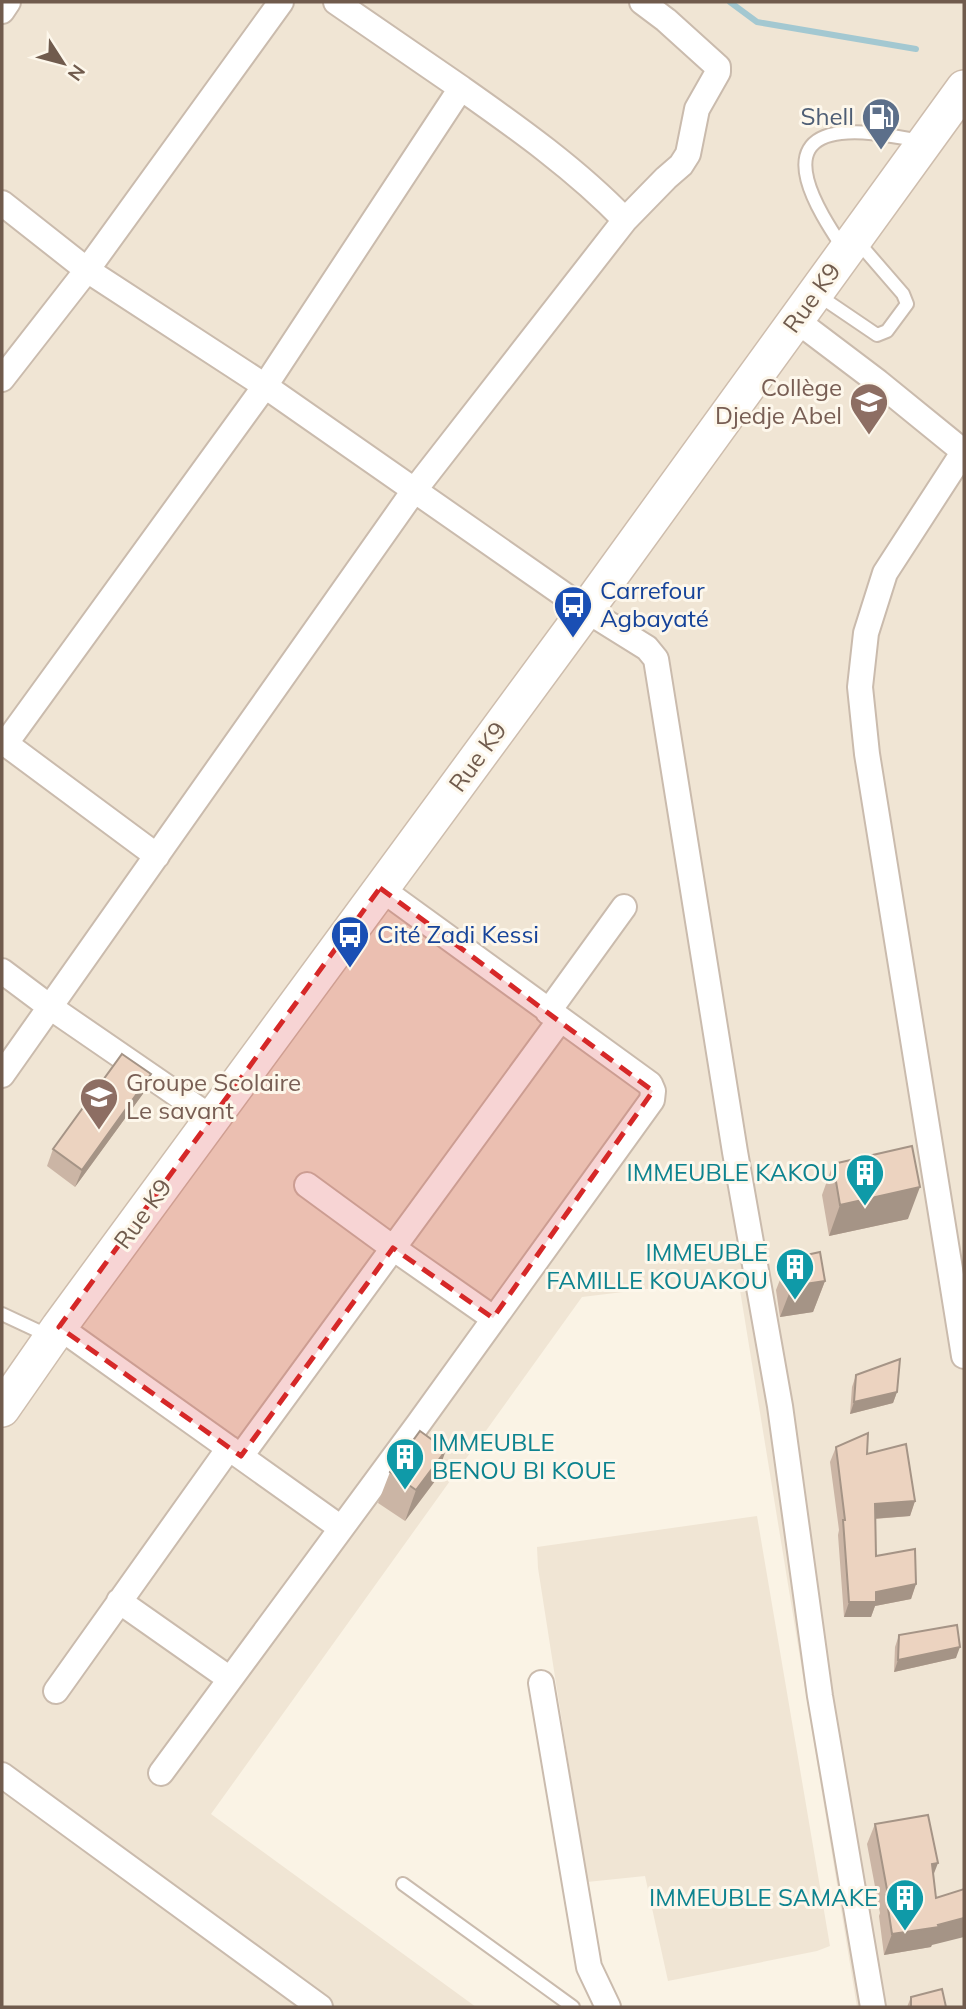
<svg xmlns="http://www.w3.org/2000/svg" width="966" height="2009" font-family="Mulish,sans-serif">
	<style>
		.residential { fill: #f0e5d4 }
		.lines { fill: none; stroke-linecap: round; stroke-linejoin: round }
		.stream { stroke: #a3c8d1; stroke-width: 6 }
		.lane-casing { stroke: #cabbad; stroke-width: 16 }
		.street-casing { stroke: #cabbad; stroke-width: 28 }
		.secondary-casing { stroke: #cebdad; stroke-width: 38 }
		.lane { stroke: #fff; stroke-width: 12 }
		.street { stroke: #fff; stroke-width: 24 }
		.secondary { stroke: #fff; stroke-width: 35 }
		.wall { fill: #cbb5a5 }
		.shaded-wall { fill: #a59486 }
		.building { fill: #ecd3c0; stroke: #a59486; stroke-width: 2 }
		.marked { fill: #d62828; fill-opacity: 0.2; stroke: #d62828; stroke-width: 5; stroke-dasharray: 14 9; stroke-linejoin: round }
		.labels { text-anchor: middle; stroke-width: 6; stroke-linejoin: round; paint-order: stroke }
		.service-label { font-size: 24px; fill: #4e5e75; stroke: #fdf7eb; text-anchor: end }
		.street-label { font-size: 24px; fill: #705b4d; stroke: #fdf7eb }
		.education-label { font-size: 24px; fill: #785e54; stroke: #fdf7eb; text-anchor: end }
		.transit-label { font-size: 24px; fill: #164399; stroke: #fdf7eb; text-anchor: start }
		.culture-label { font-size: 24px; fill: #0d838f; stroke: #fdf7eb; text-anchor: end }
	</style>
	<rect width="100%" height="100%" fill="#faf3e5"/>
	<path class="residential" d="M 2,2 L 964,2 L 964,2007 L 857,2007 L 738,1278 L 582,1297 L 211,1814 L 476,2007 L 2,2007 Z
		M 757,1516 L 830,1946 L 817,1951 L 668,1981 L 645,1876 L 587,1882 L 538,1568 L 537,1547 Z"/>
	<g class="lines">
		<path class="stream" d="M 730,2 L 757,22 L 916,49"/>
		<g class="lane-casing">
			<path id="lane" d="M 843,248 C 822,216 771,141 841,133 C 868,130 895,137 922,141
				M 818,295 L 877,335 L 887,331 L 907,304 L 903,294 L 858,242
				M 2,1314 L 49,1336
				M 403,1884 L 573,2007"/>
		</g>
		<g class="street-casing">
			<path id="street" d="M 336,2 L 461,88
				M 2,11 L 8,2
				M 2,203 L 87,270 L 265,386 L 586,610 L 647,648 L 656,659 L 735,1152 L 780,1406 L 820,1696 L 873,2007
				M 625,220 L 666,178 L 681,165 L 688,154 L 697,109 L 718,72 L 718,67 L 666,20 L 642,2
				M 796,320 L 878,382 L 964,452
				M 2,379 L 87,270 L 281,2
				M 964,451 L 885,573 L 866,633 L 860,687 L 867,754 L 964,1356
				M 2,741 L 157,856
				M 2,971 L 50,1007 L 213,1119
				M 548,1012 L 624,907
				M 2,1075 L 413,492 L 625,220 C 577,170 518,128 461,88 L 265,386 L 6,743
				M 307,1185 L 393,1248 L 493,1318
				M 59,1327 L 341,1528
				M 241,1456 L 560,1020
				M 119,1601 L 230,1679
				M 541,1683 L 589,1967 L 608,2007
				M 56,1691 L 229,1448
				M 161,1773 L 419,1423 L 652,1100 L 653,1091 L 650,1084 L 380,888
				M 2,1775 L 320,2007"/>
		</g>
		<g class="secondary-casing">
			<path id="secondary" d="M 2,1409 L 59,1327 L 586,610 L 964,88"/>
		</g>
		<use href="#lane" class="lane"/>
		<use href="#street" class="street"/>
		<use href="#secondary" class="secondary"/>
	</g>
	<path class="wall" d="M 145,1091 L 75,1187 L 47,1166 L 53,1149 Z
		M 833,1164 L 908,1219 L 829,1236 L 822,1195 Z
		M 788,1259 L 825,1281 L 813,1312 L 780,1317 L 776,1290 Z
		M 856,1375 L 897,1392 L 893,1403 L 850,1414 L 852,1387 Z
		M 836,1447 L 867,1454 L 915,1501 L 910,1516 L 875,1519 L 876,1556 L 916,1584 L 911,1599 L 875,1606 L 871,1617 L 844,1617 L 838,1535 L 839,1530 L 830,1462 Z
		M 390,1472 L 435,1481 L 405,1521 L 378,1503 Z
		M 899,1635 L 956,1658 L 894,1672 L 895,1647 Z
		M 875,1824 L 933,1876 L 931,1947 L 884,1955 L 879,1916 L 880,1913 L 867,1844 Z
		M 911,1997 L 946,2007 L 907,2007 Z"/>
	<path class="shaded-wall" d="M 151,1074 L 145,1091 L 75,1187 L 82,1170 Z
		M 920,1187 L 908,1219 L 829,1236 L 840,1205 Z
		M 825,1281 L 813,1312 L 780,1317 L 792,1286 Z
		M 897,1392 L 893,1403 L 850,1414 L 854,1402 Z
		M 446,1450 L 435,1481 L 405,1521 L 416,1490 Z
		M 915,1501 L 910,1516 L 870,1519 L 875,1504 Z
		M 916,1584 L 911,1599 L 875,1606 L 871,1617 L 844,1617 L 849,1602 L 876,1592 Z
		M 960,1647 L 956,1658 L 894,1672 L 898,1660 Z
		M 938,1863 L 930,1884 L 932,1864 Z
		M 964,1918 L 964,1937 L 932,1945 L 931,1947 L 884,1955 L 892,1934 L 938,1925 Z"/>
	<path class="building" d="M 122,1054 L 151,1074 L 82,1170 L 53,1149 Z
		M 912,1146 L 920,1187 L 840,1205 L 833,1164 Z
		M 820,1252 L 825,1281 L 792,1286 L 788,1259 Z
		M 900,1359 L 897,1392 L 854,1402 L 856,1375 Z
		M 420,1431 L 446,1450 L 416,1490 L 390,1472 Z
		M 868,1433 L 867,1454 L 906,1444 L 915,1501 L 875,1504 L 876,1556 L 915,1549 L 916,1584 L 876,1592 L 876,1602 L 849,1602 L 843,1520 L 845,1520 L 836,1447 Z
		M 957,1625 L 960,1647 L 898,1660 L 899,1635 Z
		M 928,1815 L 938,1863 L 932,1864 L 936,1898 L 964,1889 L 964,1918 L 938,1925 L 939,1927 L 892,1934 L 886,1895 L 888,1895 L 875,1824 Z
		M 942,1989 L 946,2007 L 911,2007 L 911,1997 Z"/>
	<path class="marked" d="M 380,888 L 653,1091 L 493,1318 L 393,1248 L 241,1456 L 59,1327 Z"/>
	<defs>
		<g id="fuel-pin" transform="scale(2.0125)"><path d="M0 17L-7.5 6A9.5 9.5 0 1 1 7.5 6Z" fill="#5c6f8a" stroke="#fdf7eb"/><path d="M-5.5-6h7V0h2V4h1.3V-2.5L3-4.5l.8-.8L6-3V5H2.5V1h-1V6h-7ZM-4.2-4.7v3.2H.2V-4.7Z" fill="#fff"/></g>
		<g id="school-pin" transform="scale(2.0125)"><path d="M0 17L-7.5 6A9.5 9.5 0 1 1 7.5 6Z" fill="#8d6e63" stroke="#fdf7eb"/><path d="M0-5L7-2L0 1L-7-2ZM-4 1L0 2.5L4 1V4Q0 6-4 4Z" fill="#fff"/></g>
		<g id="bus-pin" transform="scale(2.0125)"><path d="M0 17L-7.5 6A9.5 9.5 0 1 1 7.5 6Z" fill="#1a4fb4" stroke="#fdf7eb"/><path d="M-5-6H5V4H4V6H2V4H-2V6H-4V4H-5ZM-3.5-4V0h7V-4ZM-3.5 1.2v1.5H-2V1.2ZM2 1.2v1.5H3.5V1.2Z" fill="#fff"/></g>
		<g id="building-pin" transform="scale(2.0125)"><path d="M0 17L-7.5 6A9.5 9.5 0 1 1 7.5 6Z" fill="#0f9aa8" stroke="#fdf7eb"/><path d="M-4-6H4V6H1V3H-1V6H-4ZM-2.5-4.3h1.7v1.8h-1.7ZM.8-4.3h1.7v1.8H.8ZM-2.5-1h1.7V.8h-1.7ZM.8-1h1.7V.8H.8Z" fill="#fff"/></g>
	</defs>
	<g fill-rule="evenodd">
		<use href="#fuel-pin" x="881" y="117"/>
		<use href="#school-pin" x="869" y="402"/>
		<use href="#bus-pin" x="573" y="605"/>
		<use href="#bus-pin" x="350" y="935"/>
		<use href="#school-pin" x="99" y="1097"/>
		<use href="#building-pin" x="865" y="1173"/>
		<use href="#building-pin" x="795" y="1267"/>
		<use href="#building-pin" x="405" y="1457"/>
		<use href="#building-pin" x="905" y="1898"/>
	</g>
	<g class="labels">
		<g class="service-label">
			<text x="854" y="125">Shell</text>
		</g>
		<g class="street-label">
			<text transform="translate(812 298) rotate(-54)" y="8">Rue K9</text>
			<text transform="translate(478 757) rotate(-54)" y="8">Rue K9</text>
			<text transform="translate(143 1214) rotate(-54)" y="8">Rue K9</text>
		</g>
		<g class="education-label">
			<text x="842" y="396">Collège<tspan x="842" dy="28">Djedje Abel</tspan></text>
			<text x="126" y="1091" text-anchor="start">Groupe Scolaire<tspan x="126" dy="28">Le savant</tspan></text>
		</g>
		<g class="transit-label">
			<text x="600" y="599">Carrefour<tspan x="600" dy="28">Agbayaté</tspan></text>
			<text x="377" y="943">Cité Zadi Kessi</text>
		</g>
		<g class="culture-label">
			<text x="838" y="1181">IMMEUBLE KAKOU</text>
			<text x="768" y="1261">IMMEUBLE<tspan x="768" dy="28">FAMILLE KOUAKOU</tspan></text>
			<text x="432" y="1451" text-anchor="start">IMMEUBLE<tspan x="432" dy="28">BENOU BI KOUE</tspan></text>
			<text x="878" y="1906">IMMEUBLE SAMAKE</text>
		</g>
	</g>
	<rect width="966" height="2009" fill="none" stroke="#705b4d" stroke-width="7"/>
	<g transform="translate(63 63) rotate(126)" stroke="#fdf7eb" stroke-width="5" paint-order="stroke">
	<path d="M0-5L12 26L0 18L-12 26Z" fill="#705b4d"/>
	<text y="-10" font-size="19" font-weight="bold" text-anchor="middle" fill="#705b4d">N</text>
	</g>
</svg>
